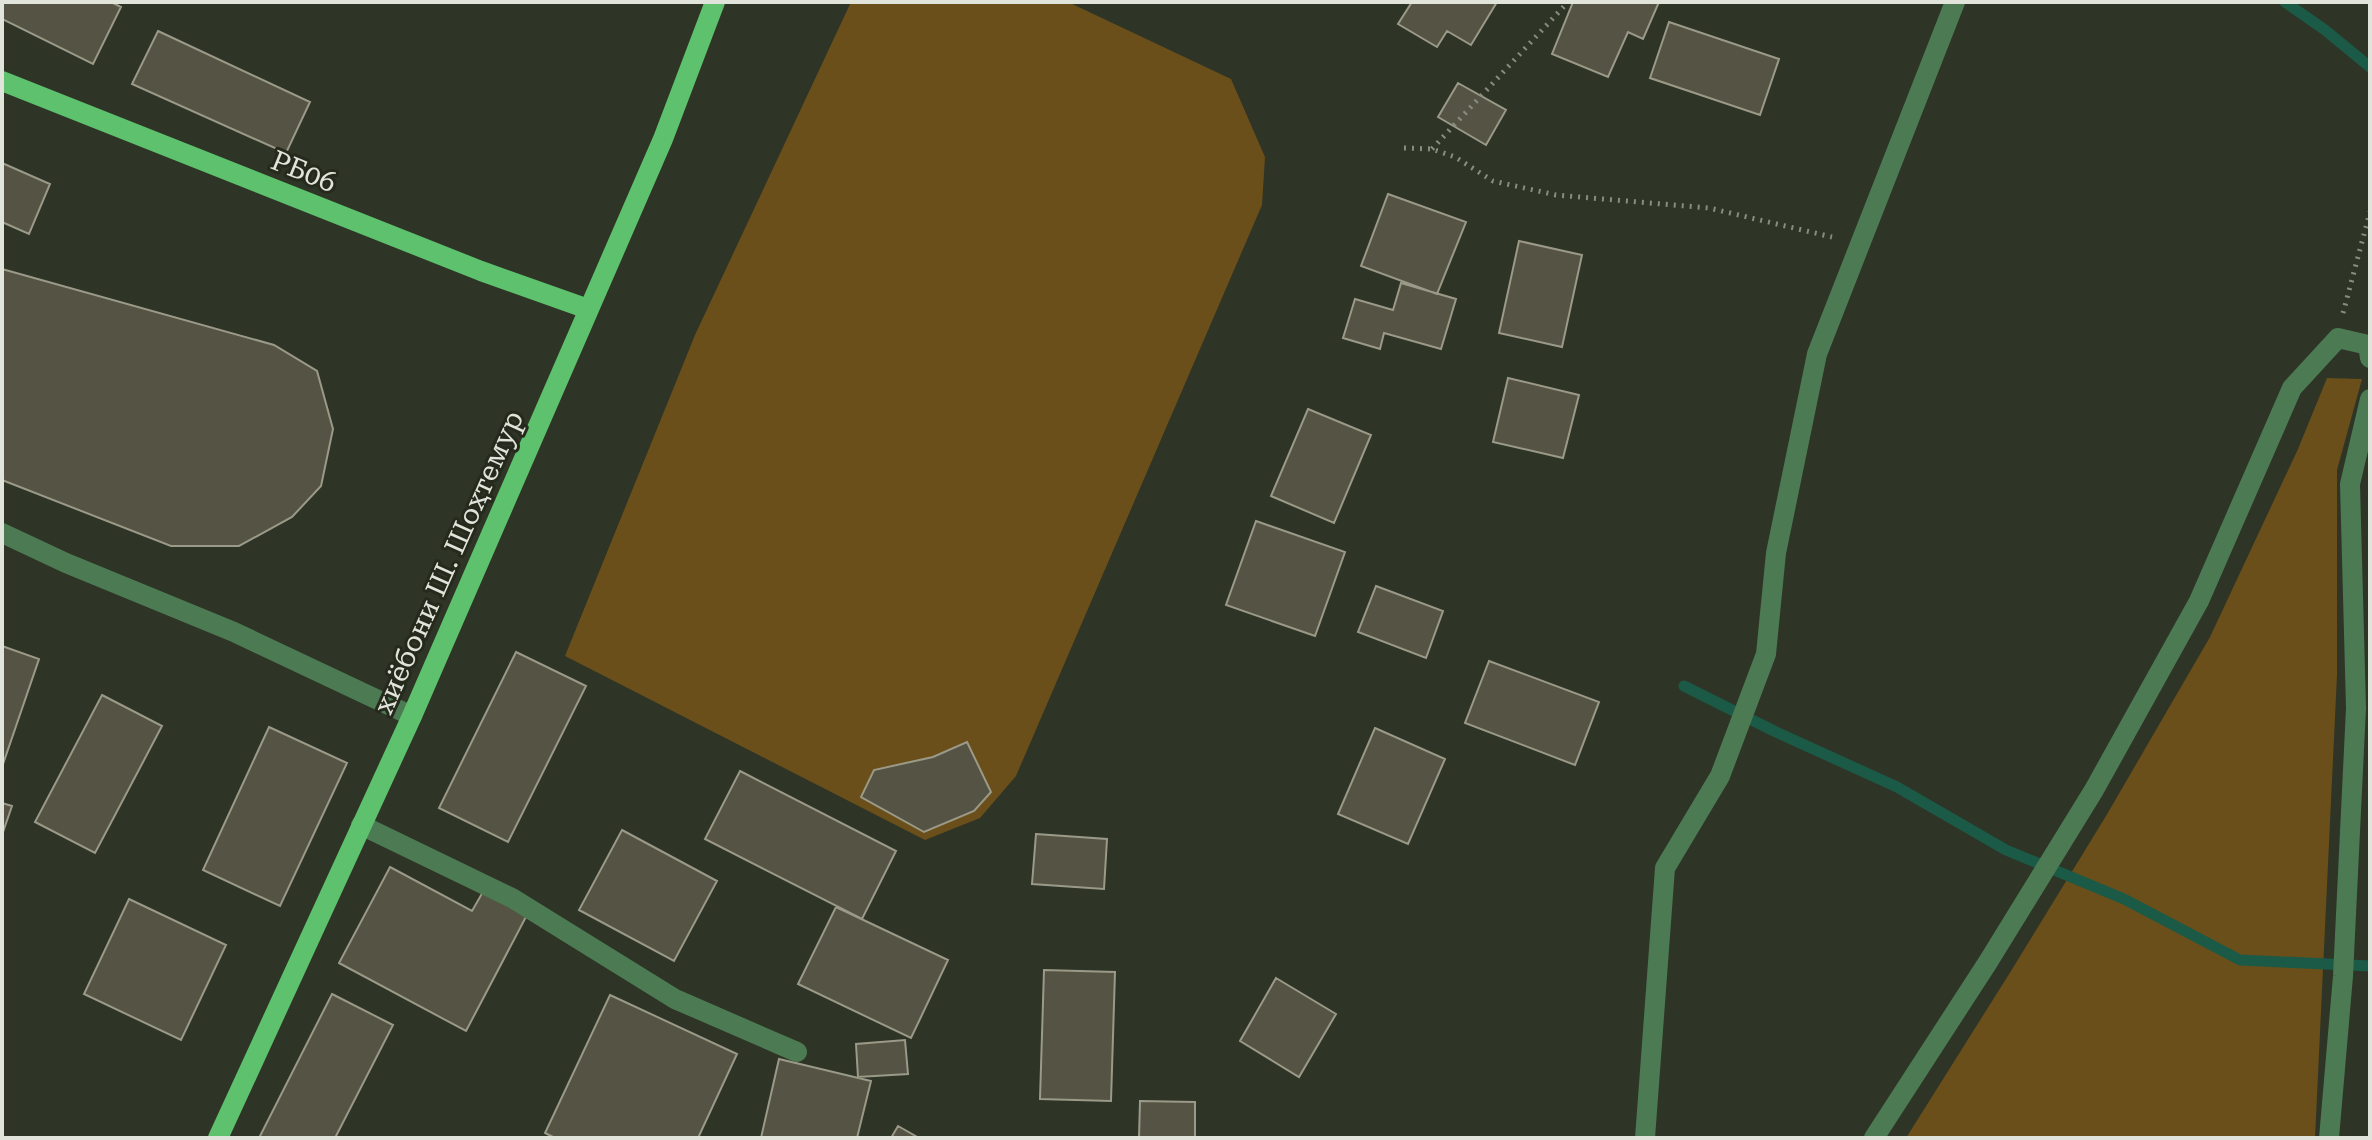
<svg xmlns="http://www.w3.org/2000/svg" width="2372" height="1140" font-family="'Roboto Serif',serif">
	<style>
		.green { fill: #6a4f1a }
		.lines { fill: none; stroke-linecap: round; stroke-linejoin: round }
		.stream { stroke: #1b5a47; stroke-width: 11 }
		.building { fill: #555343; stroke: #9b9a88; stroke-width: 2 }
		.path { stroke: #888d81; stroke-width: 5; stroke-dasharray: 2 6; stroke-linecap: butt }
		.minor { stroke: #4c7a52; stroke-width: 20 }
		.major { stroke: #5dc16d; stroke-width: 20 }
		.labels { text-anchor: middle; stroke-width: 6; stroke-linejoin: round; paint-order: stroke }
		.street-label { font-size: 28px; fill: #e0e4db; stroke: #252a1c }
	</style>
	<rect width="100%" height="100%" fill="#2e3426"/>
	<path class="green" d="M 851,2 L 1068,2 L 1231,79 L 1265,157 L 1262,205 L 1016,776 L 980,818 L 925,840 L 565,656 L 695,335 Z
		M 2327,378 L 2362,379 L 2337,470 L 2337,675 L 2315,1138 L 1906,1138 L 2011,971 L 2106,816 L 2210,637 L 2298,449 Z"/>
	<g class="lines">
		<path class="stream" d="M 2285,2 L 2325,30 L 2370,67
			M 1684,686 L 1776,732 L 1897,787 L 2006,850 L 2124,899 L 2240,960 L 2370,966"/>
	</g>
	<path class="building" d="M 2,2 L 111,2 L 121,7 L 93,64 L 2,19 Z
		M 1412,2 L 1497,2 L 1471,45 L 1447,31 L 1437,47 L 1398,24 Z
		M 1573,2 L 1659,2 L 1643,39 L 1628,32 L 1608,77 L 1552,54 Z
		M 1669,22 L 1779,59 L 1760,115 L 1650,78 Z
		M 158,31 L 310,102 L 286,153 L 132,84 Z
		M 1458,83 L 1506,110 L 1486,145 L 1438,117 Z
		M 2,163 L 50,184 L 29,234 L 2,222 Z
		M 1388,194 L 1466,222 L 1437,294 L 1361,266 Z
		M 1519,241 L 1582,255 L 1562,347 L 1499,333 Z
		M 2,269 L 274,345 L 317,371 L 333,429 L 321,486 L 292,517 L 239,546 L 171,546 L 2,480 Z
		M 1401,283 L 1456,299 L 1441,349 L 1384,333 L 1380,349 L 1343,338 L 1355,299 L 1393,310 Z
		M 1508,378 L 1579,395 L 1563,458 L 1493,442 Z
		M 1308,409 L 1371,435 L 1334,523 L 1271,496 Z
		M 1256,521 L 1345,552 L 1315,636 L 1226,605 Z
		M 1376,586 L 1443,611 L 1426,658 L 1358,632 Z
		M 2,646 L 39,659 L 2,767 Z
		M 516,652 L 586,686 L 508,842 L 439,808 Z
		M 1489,661 L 1599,702 L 1575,765 L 1465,723 Z
		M 102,695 L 162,726 L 95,853 L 35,822 Z
		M 269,727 L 347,763 L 280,906 L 203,870 Z
		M 1375,728 L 1445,759 L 1408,844 L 1338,814 Z
		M 967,742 L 991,792 L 974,811 L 924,832 L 861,797 L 874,770 L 933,757 Z
		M 740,771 L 896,851 L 862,919 L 705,839 Z
		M 2,803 L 12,806 L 2,835 Z
		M 622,830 L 717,881 L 674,961 L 579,910 Z
		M 1036,834 L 1107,839 L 1104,889 L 1032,884 Z
		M 390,867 L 472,911 L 484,890 L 528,913 L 466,1031 L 339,963 Z
		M 129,899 L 226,945 L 181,1040 L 84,994 Z
		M 836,907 L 948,960 L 911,1038 L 798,984 Z
		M 1044,970 L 1115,972 L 1111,1101 L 1040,1099 Z
		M 1276,978 L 1336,1014 L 1299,1077 L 1240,1041 Z
		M 332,994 L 393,1025 L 335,1138 L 259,1138 Z
		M 610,995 L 737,1054 L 698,1138 L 555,1138 L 545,1133 Z
		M 905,1040 L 908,1074 L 858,1077 L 856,1044 Z
		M 779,1059 L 871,1081 L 857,1138 L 761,1138 Z
		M 1140,1101 L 1195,1102 L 1195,1138 L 1139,1138 Z
		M 898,1126 L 919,1138 L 891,1138 Z"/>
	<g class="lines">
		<path class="path" d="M 1404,148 L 1432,149 L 1455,157 L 1493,181 L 1556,195 L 1709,208 L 1832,237
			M 1432,149 L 1568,2
			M 2343,313 L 2370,212"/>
		<path class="minor" d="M 2,533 L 66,563 L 234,632 L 412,716
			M 361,825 L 512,898 L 675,999 L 797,1052
			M 1645,1138 L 1665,868 L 1720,776 L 1766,654 L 1776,553 L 1817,354 L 1955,2
			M 1874,1138 L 1988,962 L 2094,790 L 2199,601 L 2292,388 L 2338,338 L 2368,345 L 2370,358
			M 2329,1138 L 2343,976 L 2356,708 L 2350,484 L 2370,399"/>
		<path class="major" d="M 2,81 L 481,271 L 588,309
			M 218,1138 L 412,716 L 663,139 L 715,2"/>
	</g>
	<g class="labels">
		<g class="street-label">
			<text transform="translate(304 171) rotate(22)" y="10">РБ06</text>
			<text transform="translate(448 562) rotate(-66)" y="10">хиёбони Ш. Шоҳтемур</text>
		</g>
	</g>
	<rect width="2372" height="1140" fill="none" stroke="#e0e4db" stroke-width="8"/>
</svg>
